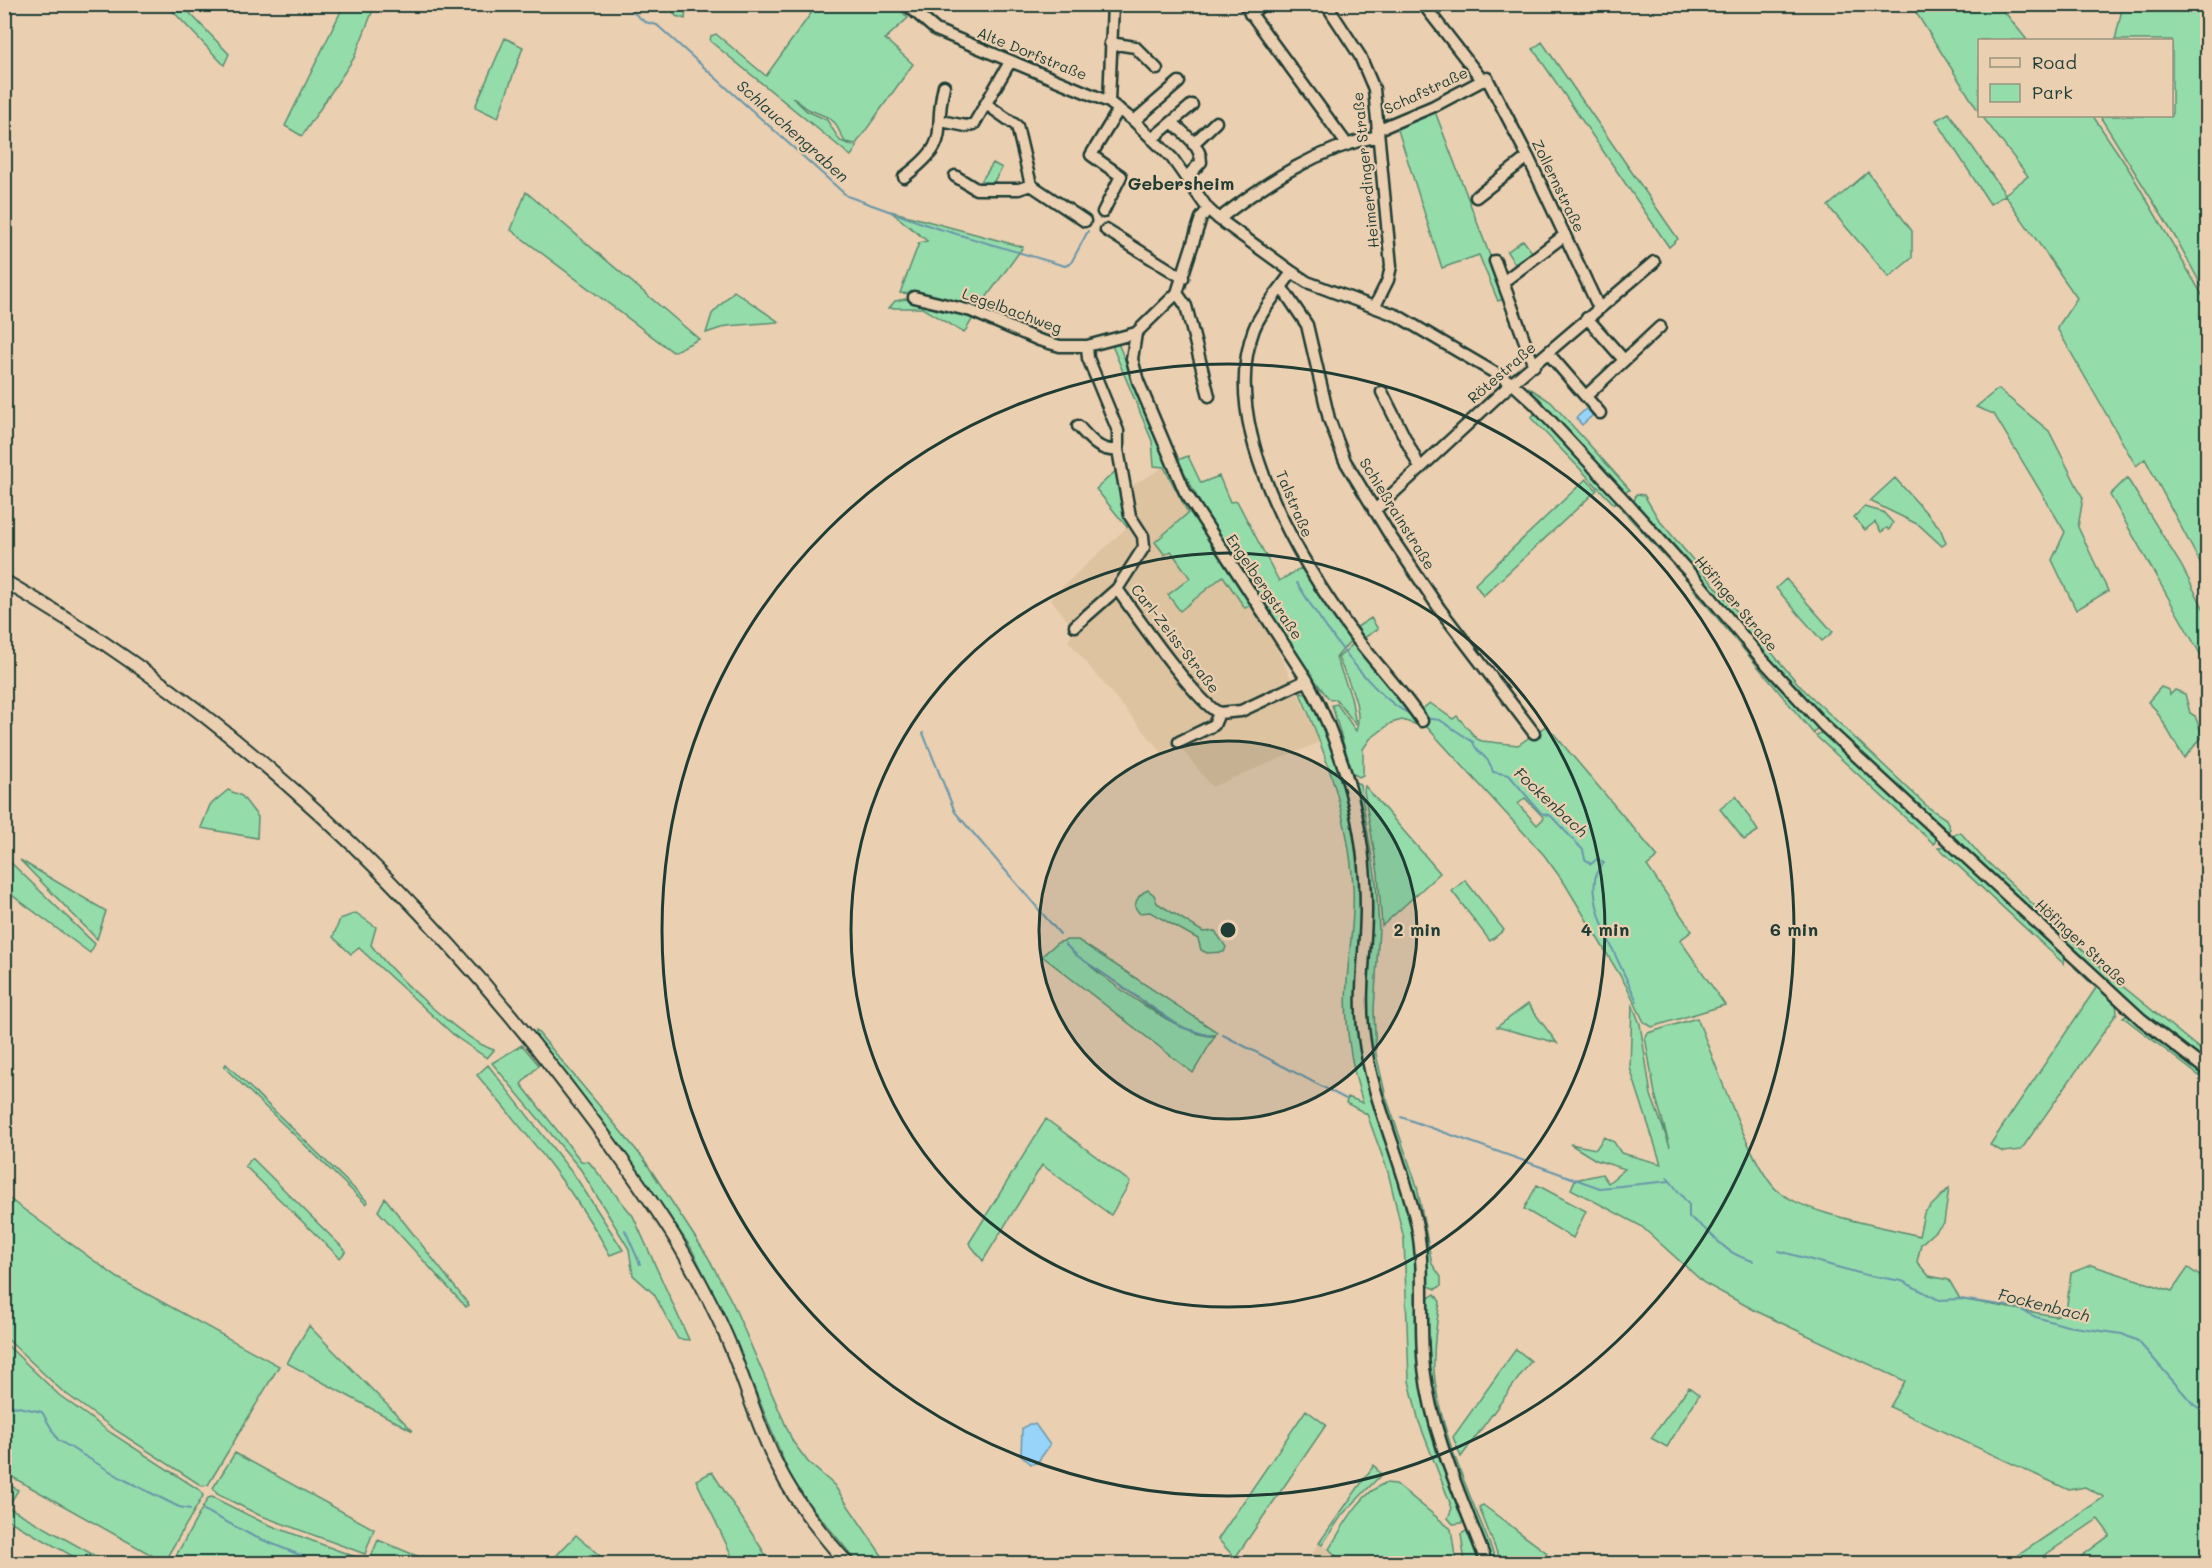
<svg xmlns="http://www.w3.org/2000/svg" width="2212" height="1568" font-family="Mali,sans-serif">
	<style>
		.built { fill: #ddc3a0 }
		.green { fill: #95dcab; stroke: #5a8c70; stroke-width: 1.5; fill-rule: evenodd }
		.water { fill: #98d3f9; stroke: #6897aa; stroke-width: 1.5 }
		.lines { fill: none; stroke-linecap: round; stroke-linejoin: round }
		.stream { stroke: #6897aa; stroke-width: 2 }
		.minor-casing { stroke: #1f3d34; stroke-width: 15 }
		.major-casing { stroke: #1f3d34; stroke-width: 16 }
		.minor { stroke: #ebcfb1; stroke-width: 10 }
		.major { stroke: #ebcfb1; stroke-width: 12 }
		.ring { fill: none; stroke: #1f3d34; stroke-width: 3 }
		.labels { text-anchor: middle; stroke-width: 4.5; stroke-linejoin: round; paint-order: stroke }
		.street-label { font-size: 15px; fill: #1f3d34; stroke: #ebcfb1 }
		.water-label { font-size: 16px; font-style: italic; fill: #25443e; stroke: #ebcfb1 }
		.quarter-label { font-size: 18px; font-weight: bold; fill: #1f3d34; stroke: #ebcfb1 }
		.centre { fill: #1f3d34; stroke: #ebcfb1; stroke-width: 3 }
		.ring-label { font-size: 18px; text-anchor: middle; font-weight: bold; fill: #1f3d34; stroke: #ebcfb1; stroke-width: 4.5; stroke-linejoin: round; paint-order: stroke }
	</style>
	<rect width="100%" height="100%" fill="#ebcfb1"/>
	<filter id="ink" filterUnits="userSpaceOnUse"><feTurbulence type="fractalNoise" baseFrequency=".0167" numOctaves="2"/><feDisplacementMap in="SourceGraphic" scale="12" xChannelSelector="R" yChannelSelector="G"/><feConvolveMatrix kernelMatrix="1 2 1 2 8 2 1 2 1" color-interpolation-filters="sRGB"/></filter>
	<g filter="url(#ink)">
		<path class="built" d="M 1164,467 L 1188,514 L 1155,542 L 1165,555 L 1171,551 L 1190,578 L 1168,595 L 1181,611 L 1223,576 L 1245,608 L 1251,605 L 1269,631 L 1320,742 L 1212,787 L 1176,742 L 1163,754 L 1068,641 L 1075,630 L 1050,598 L 1134,521 L 1126,489 Z
			M 1319,1543 L 1329,1549 L 1343,1563 L 1305,1564 Z"/>
		<path class="green" d="M 167,5 L 182,5 L 229,54 L 224,65 Z
			M 344,5 L 375,5 L 354,58 L 302,136 L 285,126 Z
			M 668,5 L 683,5 L 686,8 L 685,19 L 676,16 Z
			M 817,5 L 896,5 L 908,18 L 885,39 L 913,64 L 856,144 L 845,142 L 835,123 L 829,118 L 808,109 L 792,97 L 807,111 L 827,120 L 840,141 L 857,147 L 851,156 L 710,41 L 711,36 L 716,34 L 766,76 Z
			M 1922,5 L 1999,5 L 2027,40 L 1980,40 L 1979,112 L 1915,11 Z
			M 2123,5 L 2207,5 L 2207,296 L 2177,240 L 2101,118 L 2102,116 L 2172,116 L 2172,40 L 2115,40 Z
			M 505,38 L 523,47 L 498,118 L 475,107 Z
			M 1542,42 L 1678,239 L 1669,247 L 1533,49 Z
			M 1434,109 L 1506,298 L 1498,301 L 1479,255 L 1442,268 L 1397,127 Z
			M 1949,113 L 2005,194 L 2028,176 L 1982,116 L 2093,116 L 2128,168 L 2207,303 L 2207,570 L 2203,568 L 2145,459 L 2136,466 L 2057,328 L 2077,298 L 2005,195 L 1990,204 L 1936,120 Z
			M 993,163 L 1002,168 L 994,181 L 1002,186 L 976,189 Z
			M 1868,172 L 1912,231 L 1912,258 L 1889,277 L 1828,206 Z
			M 526,192 L 699,339 L 673,352 L 511,230 Z
			M 890,211 L 1023,247 L 983,302 L 974,300 L 965,307 L 917,294 L 900,293 L 919,243 L 927,241 Z
			M 1523,240 L 1532,252 L 1515,264 L 1507,252 Z
			M 734,291 L 779,322 L 727,326 L 706,333 L 712,314 Z
			M 906,299 L 937,304 L 975,315 L 964,333 L 922,308 L 889,308 L 895,301 Z
			M 1117,341 L 1154,428 L 1210,540 L 1249,599 L 1251,605 L 1245,608 L 1223,576 L 1180,611 L 1168,595 L 1190,578 L 1171,551 L 1165,555 L 1155,542 L 1188,513 L 1164,467 L 1154,466 L 1152,441 L 1111,343 Z
			M 1528,387 L 1551,402 L 1630,490 L 1624,492 L 1582,450 Z
			M 1998,389 L 2049,431 L 2083,498 L 2078,527 L 2108,591 L 2076,610 L 2052,560 L 2065,532 L 1994,414 L 1976,407 Z
			M 1535,413 L 1617,500 L 1614,504 L 1531,418 Z
			M 1188,456 L 1201,483 L 1219,476 L 1230,502 L 1237,501 L 1279,581 L 1301,568 L 1351,640 L 1336,658 L 1351,697 L 1356,725 L 1336,699 L 1331,700 C 1322,693 1319,682 1309,674 L 1211,524 L 1178,460 Z
			M 1119,468 L 1131,524 L 1127,527 L 1096,489 Z
			M 1895,478 L 1940,528 L 1946,543 L 1942,546 L 1919,525 L 1870,501 Z
			M 2127,478 L 2181,565 L 2207,615 L 2207,666 L 2110,495 Z
			M 1586,479 L 1597,490 L 1483,596 L 1475,584 Z
			M 1636,494 L 1644,495 L 1659,520 L 1801,687 L 1929,808 L 1946,819 L 1950,829 L 1947,832 L 1943,831 L 1800,696 L 1634,502 Z
			M 1864,507 L 1883,512 L 1893,523 L 1889,530 L 1887,528 L 1881,532 L 1875,522 L 1865,530 L 1854,517 Z
			M 1626,509 L 1692,581 L 1691,584 L 1622,510 Z
			M 1786,579 L 1833,632 L 1822,641 L 1776,588 Z
			M 1698,589 L 1818,725 L 1814,734 L 1694,590 Z
			M 1371,618 L 1378,629 L 1364,638 L 1357,627 Z
			M 1354,643 L 1421,726 L 1402,720 L 1391,723 L 1370,739 L 1363,749 L 1363,775 L 1359,777 L 1352,773 L 1332,705 L 1337,704 L 1356,731 C 1364,709 1347,678 1338,658 Z
			M 2161,687 L 2169,690 L 2170,695 L 2175,690 L 2185,694 L 2190,713 L 2195,716 L 2203,736 L 2184,758 L 2156,710 L 2148,702 Z
			M 1300,693 L 1306,694 L 1311,702 L 1330,743 L 1339,770 L 1356,842 L 1361,889 L 1360,1043 L 1367,1082 L 1408,1207 L 1417,1265 L 1418,1343 L 1464,1516 L 1462,1523 L 1453,1524 L 1448,1518 L 1452,1508 L 1419,1422 L 1409,1381 L 1404,1239 L 1388,1172 L 1367,1114 L 1346,1103 L 1348,1097 L 1363,1103 C 1351,1065 1344,1021 1347,981 C 1349,950 1355,918 1353,886 C 1349,819 1326,753 1300,693 Z
			M 1430,703 L 1453,719 L 1457,716 L 1477,739 L 1482,741 L 1518,745 L 1546,726 L 1554,734 L 1658,857 L 1647,866 L 1692,931 L 1680,940 L 1725,1005 L 1652,1027 L 1644,1022 L 1627,987 L 1565,884 L 1544,855 L 1426,726 L 1424,722 L 1427,719 L 1421,710 ZM 1525,798 L 1544,818 L 1537,825 L 1518,804 Z
			M 1820,733 L 1828,735 L 1937,837 L 1934,844 L 1816,736 Z
			M 1356,782 L 1360,785 L 1376,881 L 1379,929 L 1374,1010 L 1376,1054 L 1386,1097 L 1417,1186 L 1432,1264 L 1441,1277 L 1441,1286 L 1436,1289 L 1426,1285 L 1374,1072 L 1366,1013 L 1369,927 L 1353,783 Z
			M 1365,786 L 1440,873 L 1382,926 L 1378,873 L 1364,791 Z
			M 228,790 L 242,796 L 258,817 L 257,838 L 201,828 L 210,805 Z
			M 1736,796 L 1758,831 L 1744,840 L 1720,809 Z
			M 1961,833 L 1981,856 L 2115,980 L 2207,1055 L 2207,1066 L 2146,1017 L 1953,840 L 1955,834 Z
			M 1947,846 L 2065,956 L 2064,964 L 1938,847 Z
			M 4,856 L 95,944 L 90,953 L 5,890 Z
			M 20,860 L 106,911 L 97,939 Z
			M 1465,880 L 1504,930 L 1490,941 L 1452,891 Z
			M 1148,890 L 1154,895 L 1157,903 L 1203,932 L 1215,931 L 1226,947 L 1224,952 L 1207,953 L 1201,950 L 1198,939 L 1150,912 L 1139,913 L 1135,907 C 1136,898 1140,893 1148,890 Z
			M 356,913 L 376,927 L 371,945 C 392,973 462,1040 494,1050 L 487,1058 L 456,1037 L 359,948 L 351,954 L 333,937 L 340,919 Z
			M 1067,940 L 1078,940 L 1217,1032 L 1215,1035 C 1179,1038 1122,982 1089,965 C 1112,984 1186,1039 1215,1036 L 1193,1073 L 1042,956 L 1057,943 Z
			M 2074,967 L 2116,1003 L 2117,1013 L 2021,1150 L 2003,1152 L 1990,1145 L 2096,988 Z
			M 1528,1004 L 1557,1043 L 1497,1027 Z
			M 1632,1004 L 1640,1024 L 1651,1095 L 1670,1147 L 1655,1094 L 1645,1037 L 1648,1033 L 1697,1018 C 1713,1056 1752,1171 1779,1192 C 1809,1215 1882,1226 1919,1236 L 1924,1213 L 1949,1188 L 1944,1223 L 1921,1244 L 1917,1262 L 1929,1276 L 1949,1280 L 1960,1299 L 2055,1316 L 2066,1312 L 2071,1273 L 2091,1265 L 2172,1291 L 2188,1268 L 2207,1281 L 2207,1563 L 2081,1563 L 2078,1559 L 2110,1535 L 2098,1519 L 2033,1563 L 2007,1563 L 2104,1497 L 2085,1487 L 2069,1490 L 1890,1407 L 1905,1381 L 1756,1311 L 1704,1283 L 1641,1226 L 1571,1189 L 1575,1180 L 1602,1174 L 1608,1183 L 1625,1169 L 1596,1160 L 1570,1144 L 1596,1149 L 1604,1137 L 1614,1142 L 1621,1153 L 1661,1164 L 1630,1068 Z
			M 2128,1015 L 2207,1078 L 2207,1082 L 2123,1017 Z
			M 536,1030 L 643,1158 L 708,1257 L 733,1304 L 793,1442 L 808,1462 L 834,1485 L 887,1563 L 858,1563 L 805,1499 L 788,1471 L 725,1316 L 691,1248 L 647,1183 L 535,1035 Z
			M 522,1045 L 539,1065 L 521,1084 L 581,1161 L 589,1162 L 633,1216 L 689,1340 L 678,1339 L 654,1294 L 633,1275 L 629,1249 L 581,1170 L 492,1063 Z
			M 226,1064 L 368,1202 L 366,1204 L 224,1067 Z
			M 488,1065 L 577,1179 L 623,1250 L 610,1255 C 574,1189 525,1132 477,1075 Z
			M 1046,1119 L 1130,1182 L 1111,1215 L 1042,1165 L 983,1261 L 969,1243 Z
			M 252,1158 L 346,1251 L 340,1258 L 245,1166 Z
			M 1537,1185 L 1586,1211 L 1573,1238 L 1524,1209 Z
			M 4,1195 L 118,1278 L 279,1366 L 208,1485 L 202,1486 L 117,1431 L 61,1390 L 5,1337 Z
			M 385,1198 L 469,1305 L 466,1307 L 378,1211 Z
			M 1435,1294 L 1440,1302 C 1436,1325 1433,1347 1434,1371 C 1439,1434 1475,1504 1497,1563 L 1492,1563 C 1471,1510 1444,1454 1432,1398 C 1426,1366 1427,1332 1426,1300 Z
			M 309,1326 L 413,1431 L 287,1363 Z
			M 5,1343 L 59,1395 L 111,1433 L 201,1491 L 203,1496 L 164,1562 L 5,1473 Z
			M 1516,1349 L 1531,1361 L 1461,1457 L 1453,1437 Z
			M 1689,1387 L 1699,1395 L 1667,1447 L 1651,1438 Z
			M 1306,1410 L 1326,1425 L 1235,1558 L 1218,1539 Z
			M 235,1453 L 374,1529 L 365,1554 L 259,1515 L 217,1494 L 213,1488 Z
			M 1374,1465 L 1381,1475 L 1342,1515 L 1322,1545 L 1319,1543 Z
			M 712,1472 L 771,1563 L 728,1563 L 731,1554 L 696,1480 Z
			M 5,1482 L 18,1490 L 8,1507 L 108,1563 L 85,1563 L 8,1520 L 5,1526 Z
			M 1385,1483 L 1396,1484 L 1451,1529 L 1456,1563 L 1343,1563 L 1329,1549 C 1343,1527 1359,1494 1385,1483 Z
			M 212,1497 L 264,1523 L 372,1563 L 172,1563 L 208,1498 Z
			M 1483,1505 L 1547,1553 L 1539,1563 L 1501,1563 L 1479,1507 Z
			M 1466,1531 L 1471,1533 L 1483,1563 L 1473,1563 L 1471,1559 L 1465,1563 L 1461,1534 Z
			M 576,1535 L 608,1563 L 568,1563 L 557,1555 Z
			M 378,1540 L 434,1563 L 388,1563 L 371,1557 Z"/>
		<path class="water" d="M 1587,408 L 1593,415 L 1582,425 L 1576,418 Z
			M 1029,1424 L 1035,1424 L 1050,1445 L 1037,1463 L 1031,1464 L 1021,1455 L 1022,1429 Z"/>
		<g class="lines">
			<path class="stream" d="M 623,4 L 645,22 L 657,25 L 847,196 L 933,227 L 1065,266 L 1071,263 L 1088,231
				M 1297,583 C 1319,619 1375,703 1415,716
				M 1423,718 L 1440,720 L 1473,742 C 1477,755 1489,755 1493,772 L 1509,775 L 1541,813 L 1551,816 L 1583,850 L 1585,859 L 1591,864 L 1597,859 L 1604,863 C 1573,887 1626,973 1637,1002
				M 923,733 L 955,812 L 1060,934
				M 1065,944 L 1076,955 L 1181,1027 L 1210,1036
				M 1223,1035 L 1346,1099
				M 1401,1117 L 1600,1188 L 1670,1181
				M 1667,1177 L 1689,1205 L 1689,1217 C 1717,1234 1719,1252 1753,1261
				M 625,1230 L 640,1264
				M 1779,1251 L 1866,1275 L 1902,1281 L 1939,1300 L 1960,1299 L 2015,1307 L 2036,1317 L 2067,1326 L 2122,1334 L 2138,1341 L 2194,1405 L 2208,1414
				M 4,1401 L 13,1406 L 42,1412 L 58,1440 L 123,1479 L 179,1507 L 190,1509
				M 204,1510 L 253,1536 L 322,1564"/>
			<g class="minor-casing">
				<path id="minor" d="M 906,4 L 936,30 L 1109,102 L 1134,121 L 1172,158 L 1208,209 L 1219,219 L 1292,272 L 1307,282 L 1398,316 L 1512,383 L 1535,404 L 1624,500 L 1698,582 L 1760,657 L 1824,726 L 2141,1019 L 2208,1071
					M 1244,4 L 1346,143
					M 1326,4 L 1360,56 L 1374,89 L 1391,266 L 1388,280 L 1375,306
					M 1423,4 L 1483,81
					M 1250,14 L 1263,4
					M 1110,43 L 1135,47 L 1157,69
					M 1109,102 L 1113,4
					M 986,104 L 1017,126 L 1031,185
					M 941,121 L 966,126 L 974,124 L 1010,62
					M 1134,121 L 1179,82
					M 1172,122 L 1192,105
					M 1377,130 L 1434,106 L 1487,78 L 1528,157 L 1599,308
					M 1152,139 L 1172,122 C 1183,133 1201,145 1201,162 L 1187,177
					M 1193,144 L 1216,122
					M 955,176 L 976,189 L 1019,189 L 1031,185 L 1085,221
					M 904,177 C 954,139 932,136 944,86
					M 1476,197 L 1528,157
					M 1208,209 L 1201,218 L 1177,293 L 1136,333 L 1132,359 L 1138,381 L 1185,492 L 1307,680 C 1344,749 1366,829 1366,908 C 1366,951 1358,994 1364,1036 C 1372,1102 1403,1161 1417,1226 C 1426,1272 1419,1321 1424,1368 C 1432,1436 1463,1500 1487,1564
					M 1103,212 L 1121,176 L 1091,155 L 1119,109
					M 1219,219 C 1268,181 1317,149 1378,136
					M 1106,230 L 1183,278
					M 1495,261 L 1534,366
					M 1292,272 C 1280,290 1262,309 1254,329 C 1217,426 1300,563 1357,639 C 1378,666 1403,692 1422,721
					M 1503,282 L 1565,235
					M 1282,288 L 1307,325 L 1329,419 L 1345,461 L 1391,537 L 1439,608 L 1534,733
					M 1177,293 L 1186,306 L 1209,396
					M 914,297 L 971,311 L 1039,340 L 1060,346 L 1087,346 L 1136,333
					M 1587,318 L 1624,360
					M 1548,353 L 1600,413
					M 1382,392 L 1420,468
					M 1586,396 L 1660,327
					M 1078,426 C 1090,439 1099,452 1118,450
					M 1374,511 L 1512,383 L 1654,262
					M 1117,589 C 1136,615 1195,701 1219,713 L 1241,711 L 1307,680
					M 1075,626 L 1117,589 L 1144,547 L 1143,536 L 1130,516 L 1118,450 L 1118,431 L 1088,358 L 1087,346
					M 1179,742 L 1214,725 L 1219,713"/>
			</g>
			<g class="major-casing">
				<path id="major" d="M 4,581 C 222,706 406,878 559,1076 C 600,1129 640,1182 675,1238 C 694,1270 712,1303 727,1338 C 745,1380 757,1426 778,1467 C 796,1503 821,1534 848,1564"/>
			</g>
			<use href="#minor" class="minor"/>
			<use href="#major" class="major"/>
		</g>
	</g>
	<circle cx="1228" cy="930" r="189" fill="#1f3d34" fill-opacity=".12"/>
	<g class="ring">
		<circle cx="1228" cy="930" r="189"/>
		<circle cx="1228" cy="930" r="377"/>
		<circle cx="1228" cy="930" r="566"/>
	</g>
	<g class="labels">
		<g class="street-label">
			<text transform="translate(1032 54) rotate(22)" y="5">Alte Dorfstraße</text>
			<text transform="translate(1426 91) rotate(-25)" y="5">Schafstraße</text>
			<text transform="translate(1366 170) rotate(-96)" y="5">Heimerdinger Straße</text>
			<text transform="translate(1558 186) rotate(64)" y="5">Zollernstraße</text>
			<text transform="translate(1012 311) rotate(20)" y="5">Legelbachweg</text>
			<text transform="translate(1502 373) rotate(-41)" y="5">Rötestraße</text>
			<text transform="translate(1294 504) rotate(67)" y="5">Talstraße</text>
			<text transform="translate(1397 514) rotate(58)" y="5">Schießrainstraße</text>
			<text transform="translate(1264 587) rotate(56)" y="5">Engelbergstraße</text>
			<text transform="translate(1736 604) rotate(50)" y="5">Höfinger Straße</text>
			<text transform="translate(1175 639) rotate(52)" y="5">Carl-Zeiss-Straße</text>
			<text transform="translate(2081 943) rotate(43)" y="5">Höfinger Straße</text>
		</g>
		<g class="water-label">
			<text transform="translate(793 131) rotate(42)" y="6">Schlauchengraben</text>
			<text transform="translate(1551 802) rotate(43)" y="6">Fockenbach</text>
			<text transform="translate(2044 1305) rotate(14)" y="6">Fockenbach</text>
		</g>
		<g class="quarter-label">
			<text x="1181" y="190">Gebersheim</text>
		</g>
	</g>
	<circle cx="1228" cy="930" r="9" class="centre"/>
	<g class="ring-label">
		<text x="1417" y="936">2 min</text>
		<text x="1605" y="936">4 min</text>
		<text x="1794" y="936">6 min</text>
	</g>
	<rect width="2212" height="1568" fill="none" stroke="#ebcfb1" stroke-width="24"/>
	<rect x="12" y="12" width="2188" height="1544" fill="none" stroke="#1f3d34" stroke-width="2" filter="url(#ink)"/>
	<rect x="1978" y="39" width="195" height="78" fill="#ebcfb1" stroke="#99957f" stroke-width="1.5"/>
	<rect x="1990" y="58" width="30" height="9" fill="#ebcfb1" stroke="#99957f" stroke-width="1.5"/>
	<text x="2032" y="69" font-size="18" fill="#1f3d34">Road</text>
	<rect x="1990" y="84" width="30" height="18" fill="#95dcab" stroke="#99957f" stroke-width="1.5"/>
	<text x="2032" y="99" font-size="18" fill="#1f3d34">Park</text>
</svg>
